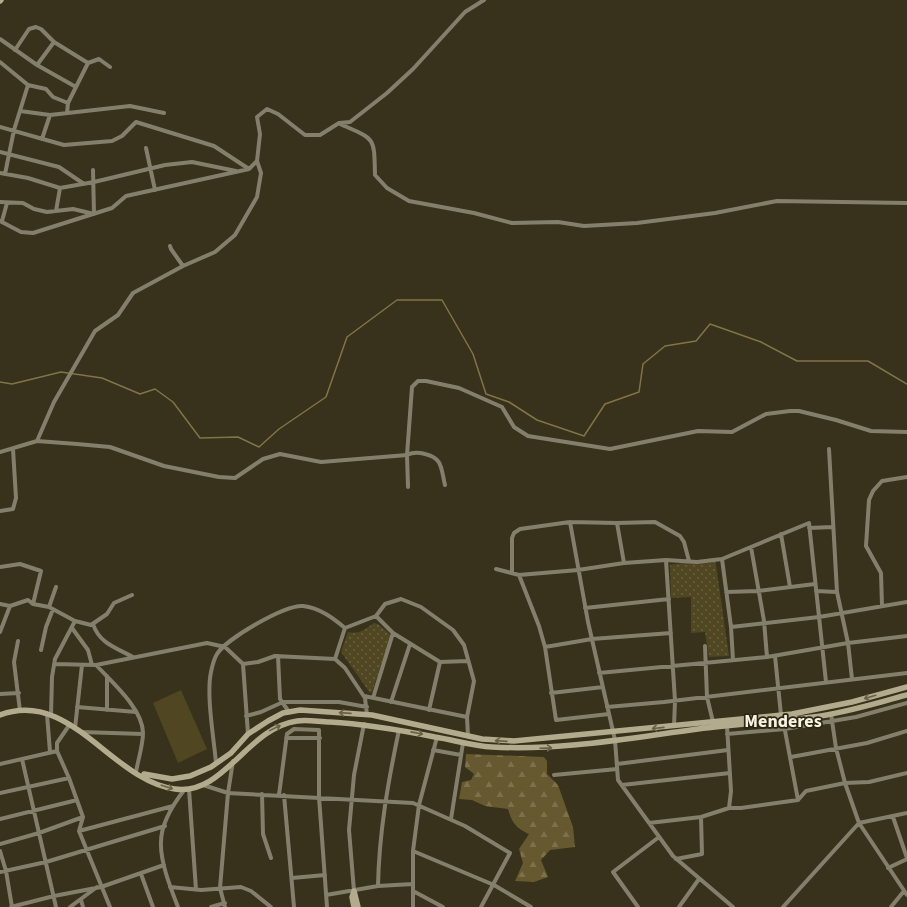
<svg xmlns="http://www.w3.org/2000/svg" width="907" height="907" font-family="'Source Sans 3',sans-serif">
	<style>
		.grass { fill: url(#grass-dots) }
		.forest { fill: url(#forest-firs) }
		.pitch { fill: #504622 }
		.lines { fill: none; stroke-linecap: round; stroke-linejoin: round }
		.stream { stroke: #807449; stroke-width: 1.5 }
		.street { stroke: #847f6c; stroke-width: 4 }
		.secondary { stroke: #b3ab8d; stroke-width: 5.5 }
		.oneway { stroke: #696249 }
		.labels { text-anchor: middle; stroke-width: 3.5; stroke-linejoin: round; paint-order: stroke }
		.district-label { font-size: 18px; font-weight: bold; fill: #f7f3e5; stroke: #2d2712 }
	</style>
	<defs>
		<pattern id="grass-dots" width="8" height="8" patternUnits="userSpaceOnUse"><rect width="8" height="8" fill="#504622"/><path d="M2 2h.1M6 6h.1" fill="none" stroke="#6a6142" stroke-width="1.8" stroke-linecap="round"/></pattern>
		<pattern id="forest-firs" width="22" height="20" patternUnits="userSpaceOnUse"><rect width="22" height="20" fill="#66592f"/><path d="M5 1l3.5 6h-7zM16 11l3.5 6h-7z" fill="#7d714d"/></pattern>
	</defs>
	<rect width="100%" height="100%" fill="#38311b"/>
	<path class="grass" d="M 715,558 L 729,656 L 709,657 L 705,632 L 691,633 L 691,597 L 671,598 L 670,565 Z
		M 374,623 L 378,624 L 391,635 L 372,692 L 370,693 L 341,652 L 348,632 C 359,635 365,629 374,623 Z"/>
	<path class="forest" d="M 466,754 L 544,757 L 547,761 L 547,774 L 558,785 L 573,827 L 575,847 L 550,850 L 541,860 L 548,877 L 534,882 L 515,881 L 523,863 L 519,849 L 529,834 C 516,828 512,823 508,809 L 485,806 L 472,800 L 459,799 L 462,782 L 471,780 L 474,774 L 465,767 Z"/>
	<path class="pitch" d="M 181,690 L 207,749 L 178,763 L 153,703 Z"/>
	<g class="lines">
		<path class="stream" d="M 0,382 L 12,384 L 61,372 L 102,378 L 140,394 L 155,389 L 173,402 L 200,438 L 238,437 L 259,447 L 279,429 L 326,397 L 347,337 L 397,300 L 442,300 L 473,354 L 486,394 L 509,402 L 537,420 L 584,436 L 605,404 L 639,392 L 643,364 L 665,346 L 696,341 L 710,324 L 761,342 L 797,361 L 868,361 L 907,384"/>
		<path class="street" d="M 0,39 L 37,65 L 76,87
			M 15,50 L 29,29 L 36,27 L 41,29 L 54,42 L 88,63 L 68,103 L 67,113
			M 0,62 L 28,85
			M 88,63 L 99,59 L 110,67
			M 37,65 L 54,42
			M 20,111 L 50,115 L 130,106 L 164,113
			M 340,124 C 376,140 374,136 375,175 L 387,188 L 409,201 L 474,213 L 512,223 L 558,222 L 584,226 L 637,223 L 715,213 L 777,201 L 907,203
			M 0,127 L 64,145 L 112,141 L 122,136 L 136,122 L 214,146 L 249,169
			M 42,139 L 50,115
			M 146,148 L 155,190
			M 0,152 L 59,167 L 84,184
			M 0,173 L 28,178 L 60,188 L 94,182 L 165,165 L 192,162 L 236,171
			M 5,174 L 14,130 L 28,85 L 46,89 L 53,97 L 68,103
			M 0,202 L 23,203 L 34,209 L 47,212 L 73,209 L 94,214 L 93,170
			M 56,211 L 60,188
			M 0,221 L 21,232 L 33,233 L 112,208 L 126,196 L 249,169 L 257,161
			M 2,221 L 7,203
			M 170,246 L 171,249 L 183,266
			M 37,441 L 54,402 L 95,331 L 118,315 L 133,293 L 183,266 L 215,252 L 235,235 L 257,197 L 261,173 L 257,161 L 260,134 L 257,117 L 267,109 L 278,114 L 305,135 L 320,135 L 339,123 L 350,122 L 387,93 L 413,69 L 465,12 L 484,0
			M 829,449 L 837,592 L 848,643 L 852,679
			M 0,452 L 37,441 L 77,444 L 110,447 L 164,466 L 219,477 L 235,478 L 263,459 L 280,454 L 321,462 L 407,455 C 413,452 418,452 425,454 C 443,458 441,469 445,485
			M 408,487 L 407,455 L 412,387 L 418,381 L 426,381 L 459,388 L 502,407 L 514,427 L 528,436 L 610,449 L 698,431 L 732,432 L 766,414 L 790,411 L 799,411 L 836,420 L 871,431 L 907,432
			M 0,511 L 13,509 L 16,498 L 13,449
			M 570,522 L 588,622 L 615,740 L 618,780 L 673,856 L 733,907
			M 617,523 L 624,563
			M 809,528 L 832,527
			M 781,534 L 790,587
			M 751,547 L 764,621 L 767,657
			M 722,559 L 731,627 L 733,660
			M 666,560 L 675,701 L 674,726
			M 0,567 L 20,564 L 41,571 L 33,604 L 28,600 L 10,606 L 0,604
			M 496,569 L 519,575 L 578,570 L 624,563 L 666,560 L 697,562 L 722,559 L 809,523 L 826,682
			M 512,573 L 512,538 L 514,533 L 520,529 L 570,522 L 617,523 L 655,522 L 680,536 L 684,542 L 689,561
			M 519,575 L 539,626 L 545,647 L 556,720 L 609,714
			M 816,591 L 837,592
			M 726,592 L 758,591 L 815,584
			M 33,604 L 49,607 L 75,621 L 55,659 L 52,677 L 51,715
			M 882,606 L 881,573 L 866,546 L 869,500 L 873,491 L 882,481 L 907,477
			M 49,607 L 56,587
			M 585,608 L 669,599
			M 376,616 L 393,633 L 440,662 L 468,661
			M 75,621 L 91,625 L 107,614 L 114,603 L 132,595
			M 93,624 C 99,643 116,648 133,657
			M 731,627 L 819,617 L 907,602
			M 72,628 L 88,650 L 92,665
			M 0,632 L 10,606
			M 18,641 L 14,662 L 20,711
			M 705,646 L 707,697 L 713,722
			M 545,647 L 592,639 L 671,633
			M 41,650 L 46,627 L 53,609
			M 278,656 L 280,699 L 289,712
			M 775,656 L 781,715
			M 335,659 L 345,628
			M 54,664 L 96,665 L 207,643 L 225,647 L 243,664 L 248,734
			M 243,664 L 258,662 L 275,656 L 335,659 L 345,668 L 365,698 L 367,715
			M 96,665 C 112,682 143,709 143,733 C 143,745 138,760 136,772
			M 599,673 L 767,657 L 848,643 L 907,636
			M 107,676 L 107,710
			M 551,693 L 603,687
			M 0,694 L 19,693
			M 364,696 L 467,717
			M 373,698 L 393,633
			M 391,702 L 410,644
			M 77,707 L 136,712
			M 607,707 L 664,702 L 907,673
			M 429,710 L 440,662
			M 47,714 L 50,752
			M 831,714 L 836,748 L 845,783 L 859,823 L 907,895
			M 246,716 L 261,712 L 283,702 L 339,702 L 367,707
			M 783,720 L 798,800
			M 70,724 L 57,743 L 57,751 L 69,778 L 83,817 L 79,831 L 110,907
			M 727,726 L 731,791 L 729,808
			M 75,728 L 82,665
			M 81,732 L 143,734
			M 727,734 L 785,729 L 856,717 L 907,703
			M 286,738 L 320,738
			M 433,750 L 461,755
			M 791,757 L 867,743 L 907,731
			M 22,759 L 56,907
			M 216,763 C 214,739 206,695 211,672 C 212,667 214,659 217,654 C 226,639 284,605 303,606 C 320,608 333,618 345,628 L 376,616 L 385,604 L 401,599 L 421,607 L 453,630 L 464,645 L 474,681 L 467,717 L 468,736
			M 0,764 L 57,751
			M 617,764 L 728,750
			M 554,775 L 617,769
			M 203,785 L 228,793 L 413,803 L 465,826 L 510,853 L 481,907
			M 622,785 L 730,773
			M 189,789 L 196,890
			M 0,793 L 69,778
			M 262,794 L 263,834 L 271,858
			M 279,795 L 287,734 L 294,729 L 319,730 L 319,797 L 327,907
			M 284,795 L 294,907
			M 893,817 L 907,858
			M 0,819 L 77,800
			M 451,819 L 463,743
			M 649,823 L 701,817 L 729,808 L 741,808 L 798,800 L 806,791 L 845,783 L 869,782 L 907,773
			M 79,831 L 173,806
			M 0,844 L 39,833 L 83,817
			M 0,851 L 6,871 L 12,907
			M 413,851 L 494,885 L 531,907
			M 676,859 L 702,854 L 701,817
			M 888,868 L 907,859
			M 0,872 L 46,862 L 165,826
			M 141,874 L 153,907
			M 292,878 L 325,875
			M 378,886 C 379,833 388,782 399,730
			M 170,887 L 201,890 L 241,887 L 251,891 L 271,907
			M 354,891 L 349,830 L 354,775 L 364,724
			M 413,891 L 443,907
			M 326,895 L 378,886 L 413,884
			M 81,900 L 83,907
			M 11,907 L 54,896 L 101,887 L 164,865
			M 70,907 L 97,887
			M 178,907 C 171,889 160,862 161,842 C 161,824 174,803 185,789
			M 211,907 L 225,903
			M 225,907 L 220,888 L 228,793 L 233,761
			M 413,907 L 413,851 L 419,805 L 437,737
			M 638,907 L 613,872 L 659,837
			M 679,907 L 699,879
			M 783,907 L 859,823 L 907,813
			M 891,907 L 904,891"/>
		<path class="secondary" d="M 0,1 L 1,0
			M 0,715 C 70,688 112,781 175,789 C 224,796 247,728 297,721 C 307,719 320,722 330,722 C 366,724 400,730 435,737 C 454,740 473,746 492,747 C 561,751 630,738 698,729 C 736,724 775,722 813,717 C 845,713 876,703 907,695
			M 144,774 L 172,779 L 190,776 L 211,767 L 231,753 L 248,734 L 268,721 L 283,713 L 300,710 L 372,715 L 482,739 L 514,741 L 792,714 L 852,702 L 907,687
			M 354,891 L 358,907
			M 354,907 L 352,897 L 354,891"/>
	</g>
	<defs><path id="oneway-shaft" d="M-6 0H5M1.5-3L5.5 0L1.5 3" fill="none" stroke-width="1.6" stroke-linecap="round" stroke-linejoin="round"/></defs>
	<g class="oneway">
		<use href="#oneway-shaft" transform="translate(870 697) rotate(164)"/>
		<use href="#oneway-shaft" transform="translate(345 713) rotate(-176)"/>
		<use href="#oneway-shaft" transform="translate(275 728) rotate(-26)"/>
		<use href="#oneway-shaft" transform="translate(658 728) rotate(174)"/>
		<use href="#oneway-shaft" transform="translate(417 733) rotate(11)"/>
		<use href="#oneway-shaft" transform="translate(501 741) rotate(-176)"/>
		<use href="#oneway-shaft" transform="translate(546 748) rotate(-2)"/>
		<use href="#oneway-shaft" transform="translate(167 787) rotate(18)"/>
	</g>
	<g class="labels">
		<g class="district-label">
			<text x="783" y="727">Menderes</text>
		</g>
	</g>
</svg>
